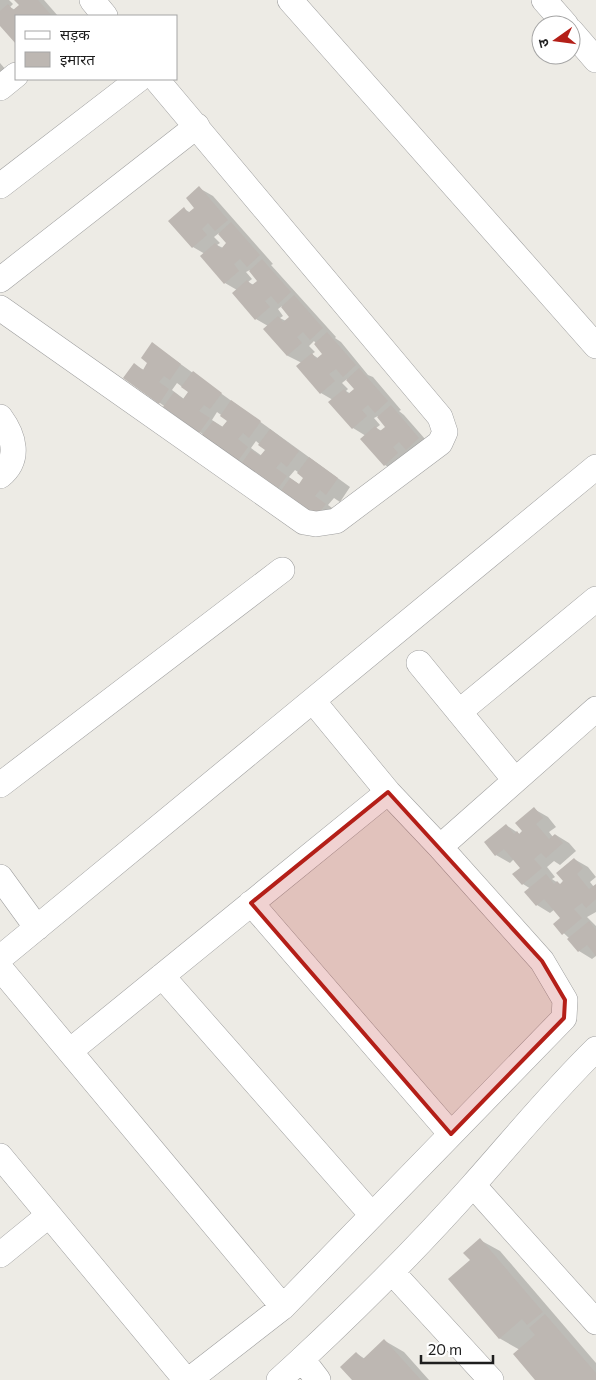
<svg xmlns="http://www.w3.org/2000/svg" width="596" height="1380" font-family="Commissioner,'Noto Sans Devanagari',sans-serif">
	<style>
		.shadow { fill: #0003; fill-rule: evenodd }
		.building { fill: #bdb7b2 }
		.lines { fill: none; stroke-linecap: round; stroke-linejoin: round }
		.street-casing { stroke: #9f9f9f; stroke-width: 26 }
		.street { stroke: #fff; stroke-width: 25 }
		.marked { fill: #b41f18; fill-opacity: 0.2; stroke: #b41f18; stroke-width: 4; stroke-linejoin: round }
	</style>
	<rect width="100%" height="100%" fill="#edebe5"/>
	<path class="shadow" d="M 0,0 L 9,0 L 13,4 L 10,7 L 15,10 L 21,5 L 16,0 L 44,0 L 58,16 L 16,16 L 16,42 L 0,24 Z
		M 0,63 L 6,70 L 0,75 Z
		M 199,188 L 213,196 L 273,264 L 271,265 L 336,337 L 335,338 L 341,342 L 368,375 L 373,377 L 401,410 L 399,411 L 404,415 L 432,447 L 398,473 L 385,465 L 366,436 L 353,428 L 330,402 L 333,400 L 321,393 L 302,363 L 288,356 L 265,329 L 268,326 L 256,319 L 233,293 L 237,290 L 225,283 L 205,254 L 193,247 L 184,209 L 191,213 L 196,208 ZM 219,233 L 228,244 L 223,248 L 217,245 L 220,243 L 214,237 ZM 250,270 L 259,281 L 254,285 L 248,282 L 252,279 L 246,272 ZM 282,306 L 291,317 L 286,321 L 280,318 L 283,316 L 278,309 ZM 314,341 L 324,354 L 319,359 L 312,354 L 315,352 L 309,346 ZM 347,379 L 356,390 L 351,394 L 346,391 L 348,389 L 342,383 ZM 378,416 L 387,427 L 382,431 L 376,428 L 380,425 L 374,418 Z
		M 153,344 L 350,487 L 340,502 L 334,498 L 328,505 L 339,513 L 316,517 L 160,403 L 134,365 L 144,370 L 149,363 ZM 177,383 L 189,392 L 184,399 L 172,390 ZM 217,412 L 228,420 L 223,427 L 212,420 ZM 256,441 L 266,450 L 262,456 L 251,448 ZM 295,470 L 305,477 L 300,485 L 289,477 Z
		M 534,809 L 548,817 L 556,827 L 549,832 L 553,837 L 556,835 L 569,843 L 576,851 L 560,865 L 554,861 L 547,867 L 555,877 L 552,879 L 561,885 L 574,859 L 588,867 L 596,877 L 590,882 L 594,887 L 596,886 L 596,912 L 587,917 L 596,926 L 596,956 L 592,959 L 579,951 L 569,938 L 554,924 L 562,918 L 555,909 L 550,913 L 537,905 L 531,889 L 523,884 L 522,868 L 514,859 L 510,863 L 496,855 L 506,825 L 521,835 Z
		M 480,1240 L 500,1251 L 596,1363 L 596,1380 L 536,1380 L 520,1350 L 499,1338 L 472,1260 Z
		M 385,1341 L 404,1352 L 429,1380 L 353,1380 L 356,1353 L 365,1359 Z"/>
	<path class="building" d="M 14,0 L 38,0 L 52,16 L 16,16 L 16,44 L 0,26 L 0,11 L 8,4 L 13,10 L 19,5 Z
		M 199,186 L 228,220 L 215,231 L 208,223 L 202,229 L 207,235 L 192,248 L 168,221 L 184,207 L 188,213 L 194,208 L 186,198 Z
		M 231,222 L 260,255 L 247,267 L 240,259 L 234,264 L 239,271 L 224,284 L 200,256 L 215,243 L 221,249 L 226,243 L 218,234 Z
		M 262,259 L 291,292 L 278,304 L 271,296 L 265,301 L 270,307 L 255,320 L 232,293 L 247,280 L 252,285 L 257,281 L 249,271 Z
		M 294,295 L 323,328 L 310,340 L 303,332 L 297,337 L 302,343 L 287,356 L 263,329 L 278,316 L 283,322 L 289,317 L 281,307 Z
		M 327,332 L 356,365 L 343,377 L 336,369 L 329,374 L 335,381 L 320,394 L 296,366 L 312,353 L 316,359 L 322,354 L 314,344 Z
		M 152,342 L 181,364 L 170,380 L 164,376 L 159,382 L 169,389 L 159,404 L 123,378 L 134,363 L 143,370 L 147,363 L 141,358 Z
		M 359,368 L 388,401 L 375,413 L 368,405 L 362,410 L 367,416 L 352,429 L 328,402 L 344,389 L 348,394 L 354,389 L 346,380 Z
		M 193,371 L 222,393 L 210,409 L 204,405 L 199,411 L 210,418 L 199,433 L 163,407 L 174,392 L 183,399 L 188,392 L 181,387 Z
		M 231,400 L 261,421 L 249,438 L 243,433 L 238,439 L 248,447 L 238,461 L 202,435 L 213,421 L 222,427 L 227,421 L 220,416 Z
		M 391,405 L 419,438 L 406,450 L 399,442 L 393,447 L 398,453 L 384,466 L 360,439 L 375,426 L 380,431 L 385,427 L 377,417 Z
		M 270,429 L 299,451 L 287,467 L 281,462 L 276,468 L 287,476 L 276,491 L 241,464 L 251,450 L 260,456 L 265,450 L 258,445 Z
		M 309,457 L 338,478 L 326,495 L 320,490 L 315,496 L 326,504 L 315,518 L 280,492 L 290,478 L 299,484 L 303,478 L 297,473 Z
		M 534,807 L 543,818 L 536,824 L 549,839 L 555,834 L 563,843 L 546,858 L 541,853 L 534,859 L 542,868 L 522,885 L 512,874 L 520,868 L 504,849 L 495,856 L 484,842 L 506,824 L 514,834 L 517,831 L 519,834 L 522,831 L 515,823 Z
		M 574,858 L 583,868 L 577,874 L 589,889 L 596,884 L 596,899 L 586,908 L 582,903 L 574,909 L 582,918 L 562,935 L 553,924 L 560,918 L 544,899 L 536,906 L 524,892 L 546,874 L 554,884 L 557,881 L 560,884 L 563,881 L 556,873 Z
		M 589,921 L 596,930 L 596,956 L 587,945 L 578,952 L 567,939 Z
		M 480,1238 L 543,1312 L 527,1325 L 522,1319 L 499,1339 L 448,1279 L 470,1260 L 463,1253 Z
		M 545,1314 L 596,1373 L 596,1380 L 535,1380 L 513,1354 L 535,1335 L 529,1328 Z
		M 384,1339 L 421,1380 L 352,1380 L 340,1367 L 356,1352 L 363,1359 Z"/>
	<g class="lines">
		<g class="street-casing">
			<path id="street" d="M 92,0 L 105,16
				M 290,0 L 596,346
				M 544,0 L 566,25
				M 571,31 L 596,60
				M 0,88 L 16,75
				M 0,186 L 139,79
				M 0,280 L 197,126
				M 0,308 L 304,522 L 316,524 L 336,521 L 440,443 L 445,432 L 440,417 L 156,79
				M 0,417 C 14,436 21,459 0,476
				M 419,663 L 515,780
				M 459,712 L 596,599
				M 0,785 L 282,570
				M 388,792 L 440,847 L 596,709
				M 0,877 L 37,928
				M 251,903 L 451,1134
				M 0,958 L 596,467
				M 0,968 L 283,1307 L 189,1380
				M 162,976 L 372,1215
				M 70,1051 L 388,792 L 313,701
				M 0,1156 L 186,1380
				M 473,1185 L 596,1322
				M 0,1255 L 49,1215
				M 392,1272 L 491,1380
				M 283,1307 L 564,1018 L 565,1000 L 542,961 L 440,847
				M 279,1380 L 302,1359
				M 318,1380 L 302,1359 C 362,1303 419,1246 473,1185 C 514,1139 552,1092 596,1049"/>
		</g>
		<use href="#street" class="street"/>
	</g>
	<path class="marked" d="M 388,792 L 542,961 L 565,1000 L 564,1018 L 451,1134 L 251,903 Z"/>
	<rect x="15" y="15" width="162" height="65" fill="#ffffff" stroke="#a5a5a5"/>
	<rect x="25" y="31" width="25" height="8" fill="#ffffff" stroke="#a5a5a5"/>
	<text x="60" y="40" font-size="15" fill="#1e1e1e">सड़क</text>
	<rect x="25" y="52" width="25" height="15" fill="#bdb7b2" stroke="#a5a5a5"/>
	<text x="60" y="65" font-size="15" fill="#1e1e1e">इमारत</text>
	<g transform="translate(556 40) rotate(256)"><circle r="24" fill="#ffffff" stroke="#a5a5a5"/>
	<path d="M0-4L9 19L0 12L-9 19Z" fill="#b41f18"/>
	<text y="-8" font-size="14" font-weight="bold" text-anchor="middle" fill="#1e1e1e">उ</text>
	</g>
	<path d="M421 1355v8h72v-8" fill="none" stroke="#1e1e1e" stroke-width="2.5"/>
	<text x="428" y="1355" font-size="15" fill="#1e1e1e" stroke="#ffffff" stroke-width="4" paint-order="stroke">20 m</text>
</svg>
